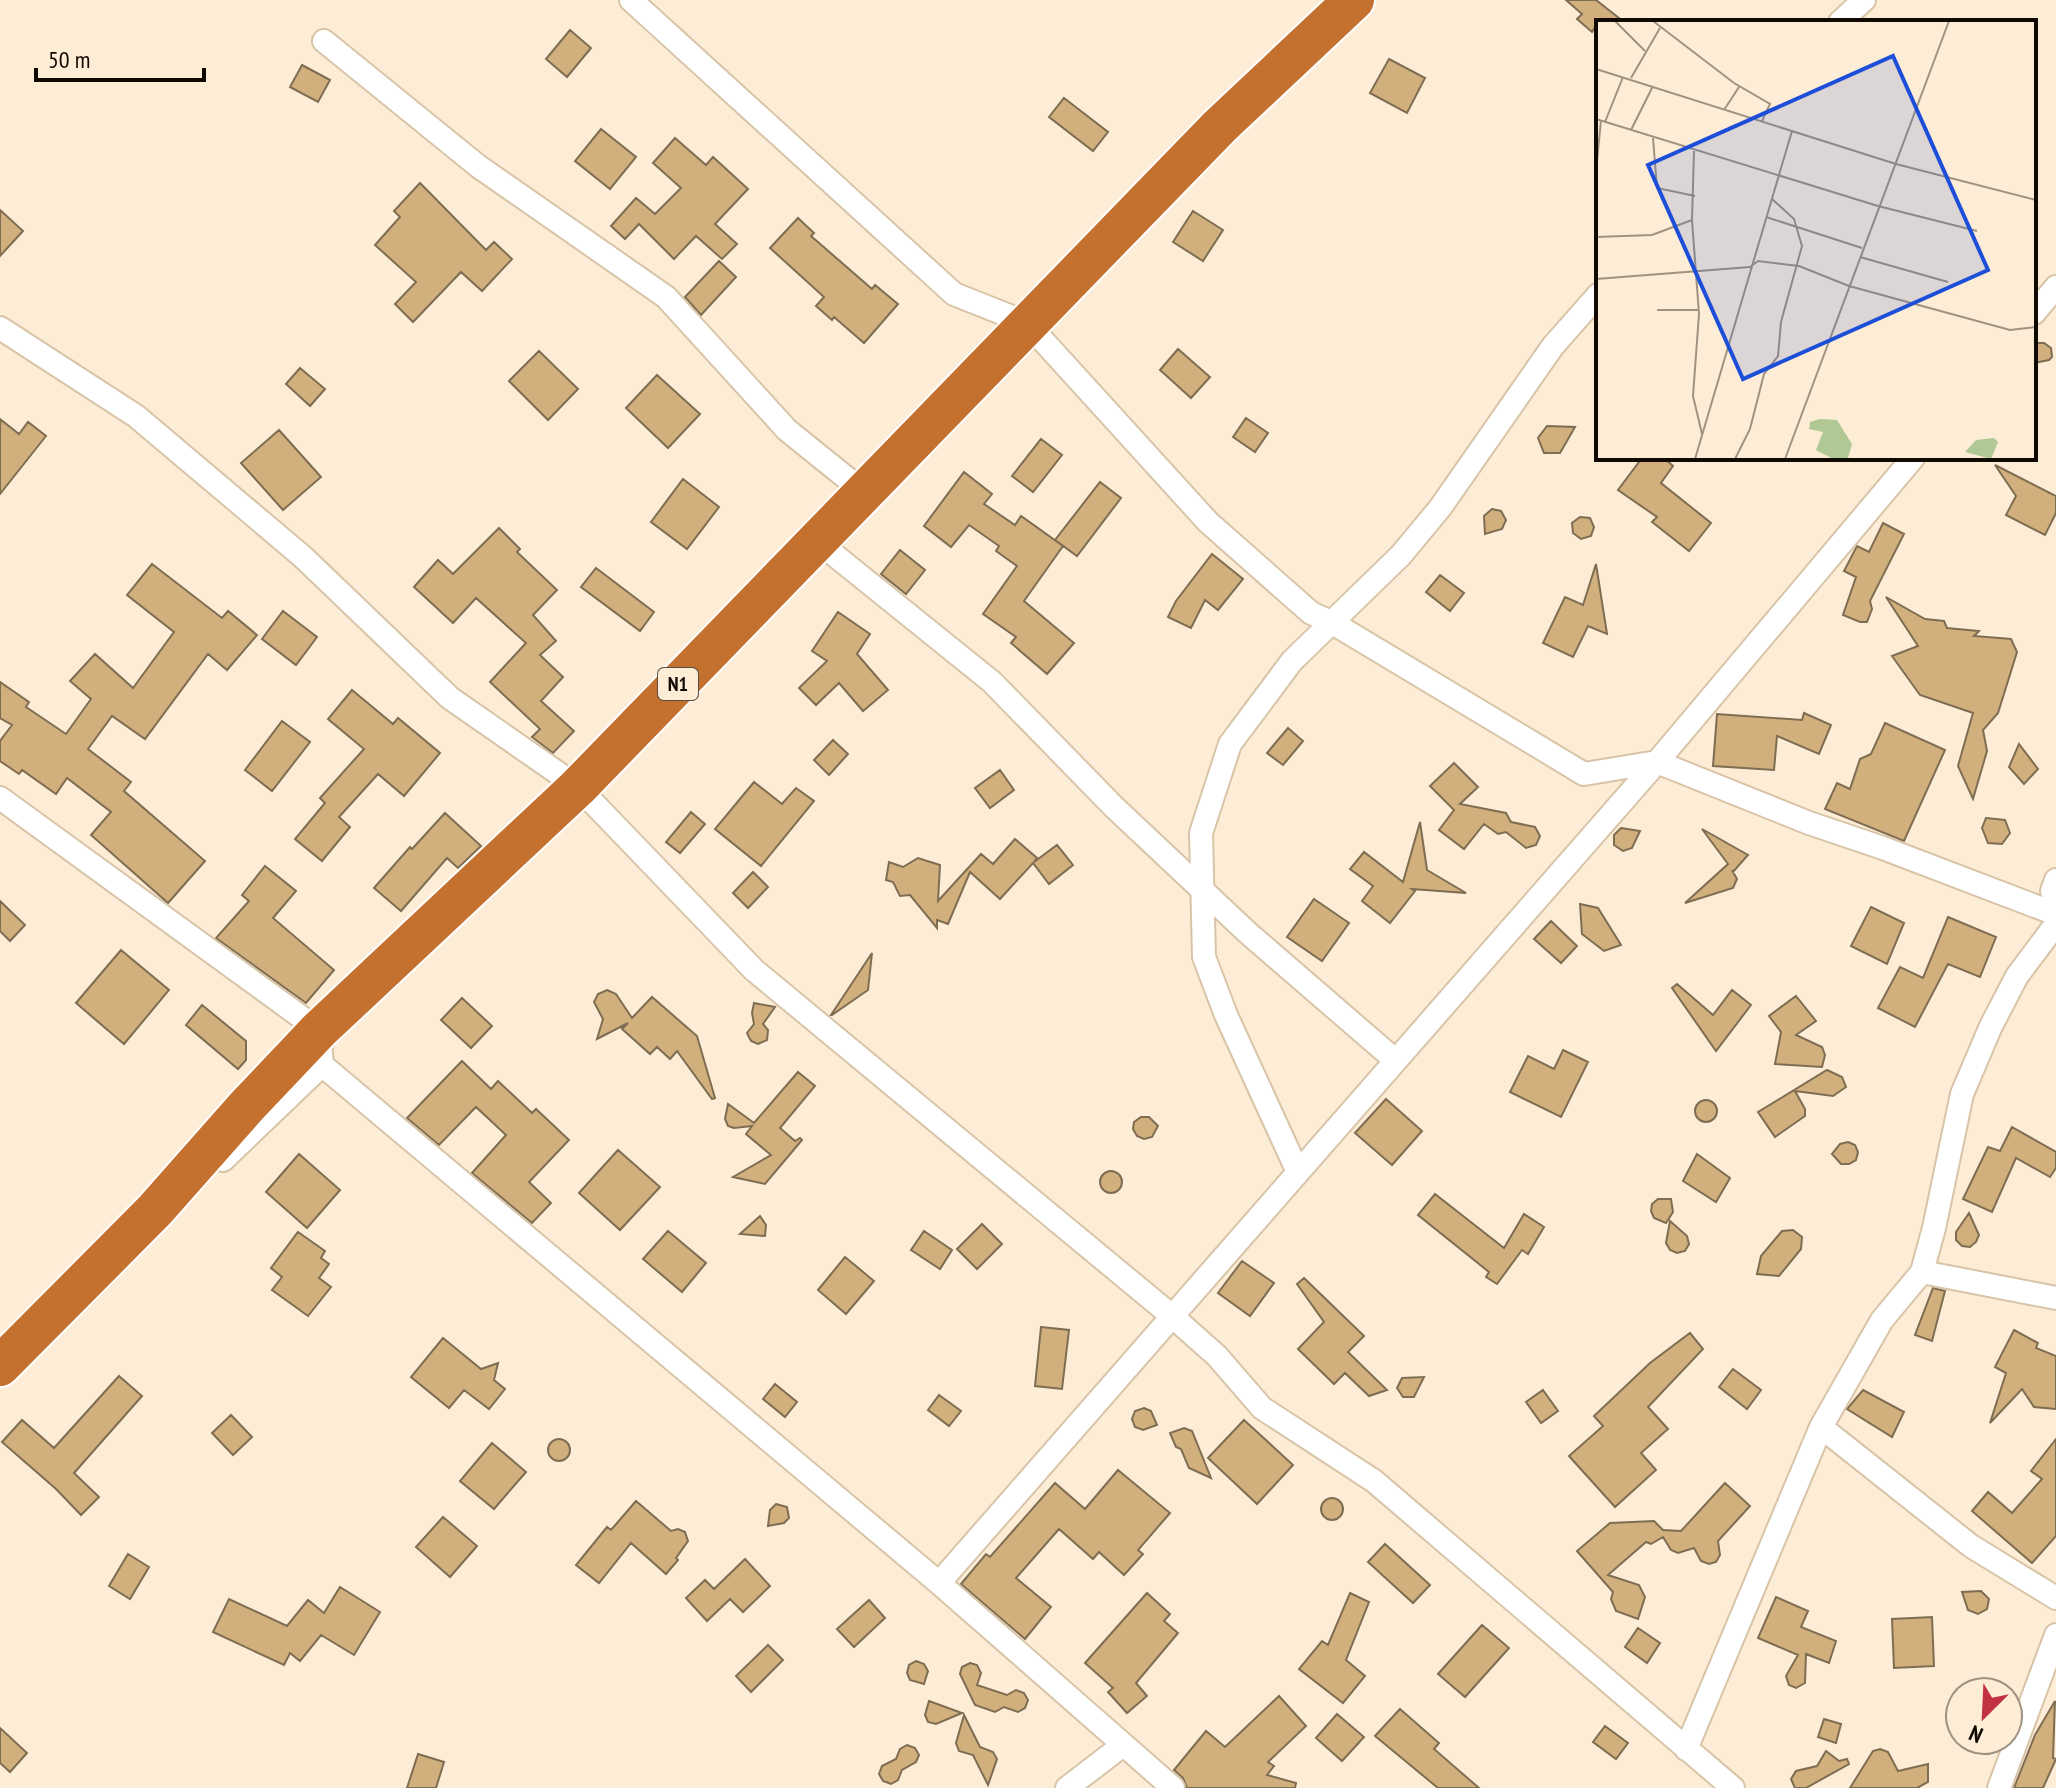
<svg xmlns="http://www.w3.org/2000/svg" width="2056" height="1788" font-family="'PT Sans Narrow',sans-serif">
	<style>
		.building { fill: #d1b07e; stroke: #7f6d52; stroke-width: 2 }
		.lines { fill: none; stroke-linecap: round; stroke-linejoin: round }
		.street-casing { stroke: #d8c4a7; stroke-width: 26 }
		.highway-casing { stroke: #fff; stroke-width: 44 }
		.street { stroke: #fff; stroke-width: 22 }
		.highway { stroke: #c47130; stroke-width: 40 }
		.labels { text-anchor: middle; stroke-width: 8; stroke-linejoin: round; paint-order: stroke }
		.shield { fill: #feedd6; stroke: #574e42; stroke-width: 2 }
		.shield-label { font-size: 20px; font-weight: bold; fill: #100a03 }
		.inset-road { fill: none; stroke: #9f9282; stroke-width: 2 }
		.view { fill: #1d4ed8; fill-opacity: 0.15; stroke: #1d4ed8; stroke-width: 4 }
		.inset-edge { fill: none; stroke: #100a03; stroke-width: 4 }
	</style>
	<rect width="100%" height="100%" fill="#feedd6"/>
	<path class="building" d="M 1566,0 L 1596,0 L 1624,22 L 1598,22 L 1592,32 L 1577,19 L 1582,14 Z
		M 570,30 L 591,48 L 567,77 L 546,59 Z
		M 1389,59 L 1425,78 L 1407,113 L 1370,93 Z
		M 302,65 L 330,80 L 318,102 L 290,87 Z
		M 1064,98 L 1108,132 L 1093,151 L 1049,117 Z
		M 601,129 L 636,157 L 610,189 L 575,161 Z
		M 675,138 L 706,165 L 713,157 L 748,189 L 715,224 L 737,244 L 722,259 L 696,236 L 674,259 L 639,224 L 625,239 L 611,226 L 636,198 L 655,214 L 681,188 L 653,163 Z
		M 420,183 L 486,250 L 494,242 L 512,259 L 482,291 L 461,272 L 413,322 L 395,304 L 416,282 L 375,245 L 400,217 L 394,211 Z
		M 0,210 L 23,231 L 0,256 Z
		M 1193,211 L 1223,230 L 1203,261 L 1173,242 Z
		M 798,218 L 814,233 L 811,236 L 872,289 L 875,285 L 898,304 L 864,343 L 834,317 L 832,320 L 816,306 L 824,297 L 770,248 Z
		M 719,261 L 736,277 L 701,315 L 685,297 Z
		M 2034,343 L 2044,343 L 2051,348 L 2052,357 L 2049,360 L 2034,363 Z
		M 1178,349 L 1210,377 L 1191,398 L 1160,370 Z
		M 539,351 L 578,389 L 548,420 L 509,381 Z
		M 300,368 L 325,389 L 310,406 L 286,384 Z
		M 657,375 L 700,414 L 668,448 L 626,408 Z
		M 1246,418 L 1268,433 L 1255,452 L 1233,437 Z
		M 0,419 L 19,434 L 28,422 L 46,436 L 0,494 Z
		M 1547,426 L 1575,427 L 1560,453 L 1544,453 L 1538,438 Z
		M 279,430 L 321,477 L 283,510 L 241,463 Z
		M 1041,439 L 1062,455 L 1033,492 L 1012,476 Z
		M 1642,458 L 1664,458 L 1673,466 L 1661,483 L 1711,523 L 1689,551 L 1652,522 L 1657,517 L 1618,490 Z
		M 1995,465 L 2056,496 L 2056,513 L 2045,535 L 2006,515 L 2016,496 Z
		M 964,472 L 992,494 L 984,504 L 1015,525 L 1021,516 L 1063,546 L 1024,601 L 1074,643 L 1047,674 L 1011,643 L 1016,637 L 983,614 L 1017,566 L 996,551 L 999,546 L 969,525 L 951,547 L 924,526 Z
		M 683,479 L 719,507 L 687,549 L 651,522 Z
		M 1100,482 L 1121,498 L 1077,556 L 1055,540 Z
		M 1492,509 L 1501,511 L 1506,520 L 1502,529 L 1485,534 L 1484,516 Z
		M 1580,517 L 1590,518 L 1594,527 L 1591,536 L 1581,539 L 1573,533 L 1572,523 Z
		M 1883,523 L 1904,534 L 1870,601 L 1872,609 L 1867,622 L 1860,622 L 1843,615 L 1856,577 L 1844,571 L 1857,546 L 1869,552 Z
		M 499,528 L 520,549 L 517,552 L 557,590 L 533,615 L 556,641 L 540,655 L 563,677 L 541,701 L 574,731 L 553,753 L 532,737 L 540,729 L 490,682 L 526,643 L 476,598 L 453,623 L 414,587 L 438,560 L 453,574 Z
		M 900,550 L 925,570 L 906,594 L 881,574 Z
		M 1212,554 L 1243,579 L 1218,610 L 1205,600 L 1191,628 L 1168,617 L 1176,601 Z
		M 152,564 L 222,618 L 228,611 L 257,635 L 227,670 L 208,654 L 145,739 L 112,716 L 88,749 L 131,782 L 124,791 L 205,861 L 168,903 L 91,835 L 111,812 L 67,778 L 56,794 L 22,770 L 19,774 L 0,761 L 0,741 L 12,725 L 0,718 L 0,682 L 29,702 L 26,707 L 66,734 L 91,699 L 70,681 L 95,654 L 133,688 L 174,632 L 127,595 Z
		M 1596,564 L 1607,634 L 1588,626 L 1573,657 L 1543,643 L 1565,597 L 1583,605 Z
		M 596,568 L 654,612 L 640,631 L 581,587 Z
		M 1440,575 L 1464,593 L 1450,611 L 1426,592 Z
		M 1886,597 L 1925,619 L 1944,621 L 1947,628 L 1979,631 L 1974,636 L 2011,639 L 2017,652 L 1998,713 L 1983,730 L 1987,751 L 1973,799 L 1958,766 L 1973,713 L 1920,695 L 1892,656 L 1918,646 Z
		M 283,611 L 317,637 L 296,665 L 262,639 Z
		M 838,612 L 870,634 L 857,654 L 888,690 L 863,711 L 839,683 L 816,705 L 799,688 L 827,661 L 812,651 Z
		M 352,690 L 393,724 L 398,718 L 440,753 L 404,796 L 378,774 L 339,817 L 350,827 L 322,861 L 295,839 L 325,803 L 320,798 L 364,749 L 328,719 Z
		M 1804,713 L 1831,725 L 1819,754 L 1777,736 L 1774,770 L 1713,766 L 1717,714 L 1802,720 Z
		M 282,721 L 310,742 L 272,791 L 245,770 Z
		M 1885,723 L 1945,750 L 1904,841 L 1825,809 L 1837,783 L 1850,789 L 1860,759 L 1871,754 Z
		M 1288,728 L 1303,741 L 1283,765 L 1267,753 Z
		M 833,740 L 848,754 L 829,775 L 814,760 Z
		M 2019,744 L 2038,769 L 2024,784 L 2009,767 Z
		M 1454,763 L 1478,787 L 1460,804 L 1506,813 L 1511,822 L 1535,827 L 1540,836 L 1536,845 L 1526,848 L 1506,832 L 1498,834 L 1484,824 L 1464,849 L 1439,830 L 1454,810 L 1430,786 Z
		M 1000,770 L 1014,790 L 990,808 L 975,788 Z
		M 754,782 L 782,804 L 796,788 L 814,801 L 761,866 L 715,829 Z
		M 691,812 L 705,824 L 680,853 L 666,842 Z
		M 445,813 L 481,846 L 458,868 L 447,858 L 401,911 L 374,888 L 410,847 L 412,849 Z
		M 1986,818 L 2005,820 L 2010,833 L 2002,844 L 1988,843 L 1982,828 Z
		M 1420,822 L 1427,870 L 1466,893 L 1412,889 L 1415,891 L 1390,923 L 1362,901 L 1373,886 L 1350,869 L 1364,852 L 1403,882 Z
		M 1621,828 L 1640,831 L 1632,848 L 1623,851 L 1614,845 L 1614,835 Z
		M 1702,829 L 1748,855 L 1733,872 L 1732,870 L 1737,879 L 1733,888 L 1685,903 L 1728,864 Z
		M 1015,839 L 1037,858 L 1034,862 L 1057,845 L 1073,865 L 1049,884 L 1033,863 L 1000,899 L 970,872 L 948,924 L 937,920 L 937,928 L 910,895 L 900,896 L 893,882 L 886,880 L 889,862 L 903,867 L 918,858 L 940,865 L 938,901 L 981,854 L 993,864 Z
		M 265,866 L 296,891 L 273,918 L 334,970 L 306,1003 L 216,938 L 249,901 L 242,895 Z
		M 753,872 L 768,887 L 748,908 L 733,893 Z
		M 1314,899 L 1349,923 L 1322,961 L 1287,937 Z
		M 0,901 L 25,925 L 10,941 L 0,931 Z
		M 1580,904 L 1598,908 L 1621,945 L 1604,951 L 1582,934 Z
		M 1871,907 L 1904,923 L 1887,964 L 1851,946 Z
		M 1948,917 L 1996,937 L 1980,977 L 1948,964 L 1915,1027 L 1878,1008 L 1900,967 L 1923,978 Z
		M 1551,921 L 1577,946 L 1561,963 L 1534,939 Z
		M 121,950 L 169,990 L 124,1044 L 76,1003 Z
		M 872,953 L 868,990 L 832,1015 L 831,1015 Z
		M 1677,984 L 1713,1015 L 1732,990 L 1751,1005 L 1716,1051 L 1672,988 Z
		M 607,990 L 616,994 L 632,1018 L 652,997 L 697,1036 L 715,1098 L 712,1099 L 677,1051 L 670,1059 L 657,1047 L 650,1054 L 622,1029 L 628,1023 L 597,1039 L 603,1019 L 594,1002 L 598,994 Z
		M 1796,996 L 1816,1021 L 1796,1035 L 1822,1047 L 1825,1055 L 1822,1067 L 1775,1064 L 1781,1032 L 1769,1016 Z
		M 462,998 L 492,1026 L 471,1048 L 441,1020 Z
		M 754,1003 L 775,1007 L 763,1024 L 768,1030 L 767,1040 L 758,1044 L 751,1041 L 747,1033 L 754,1024 L 752,1013 Z
		M 202,1005 L 246,1041 L 246,1060 L 238,1069 L 186,1025 Z
		M 1563,1050 L 1588,1062 L 1561,1117 L 1510,1092 L 1528,1056 L 1554,1069 Z
		M 462,1061 L 491,1089 L 498,1081 L 532,1113 L 536,1109 L 569,1140 L 529,1182 L 551,1203 L 532,1223 L 472,1173 L 506,1135 L 476,1107 L 439,1145 L 407,1118 Z
		M 1827,1070 L 1842,1077 L 1846,1087 L 1833,1096 L 1795,1091 L 1805,1109 L 1805,1116 L 1775,1137 L 1758,1112 Z
		M 798,1072 L 815,1086 L 780,1128 L 795,1141 L 800,1138 L 802,1140 L 765,1184 L 733,1177 L 771,1155 L 746,1134 L 752,1126 L 734,1128 L 728,1126 L 725,1119 L 728,1104 L 754,1123 Z
		M 1386,1099 L 1422,1131 L 1392,1165 L 1355,1133 Z
		M1695 1111a11 11 0 1 1 22 0a11 11 0 1 1-22 0Z
		M 1141,1117 L 1149,1117 L 1158,1126 L 1152,1137 L 1144,1139 L 1137,1136 L 1133,1129 L 1134,1122 Z
		M 2012,1127 L 2056,1152 L 2056,1168 L 2050,1177 L 2016,1158 L 1992,1212 L 1963,1199 L 1988,1147 L 2000,1151 Z
		M 1848,1142 L 1855,1145 L 1858,1152 L 1856,1160 L 1849,1164 L 1841,1164 L 1832,1154 L 1840,1144 Z
		M 618,1150 L 660,1187 L 620,1230 L 579,1193 Z
		M 299,1154 L 340,1190 L 307,1228 L 266,1192 Z
		M 1697,1154 L 1730,1178 L 1716,1202 L 1683,1181 Z
		M1100 1182a11 11 0 1 1 22 0a11 11 0 1 1-22 0Z
		M 1435,1194 L 1504,1248 L 1524,1214 L 1544,1227 L 1528,1254 L 1522,1250 L 1497,1284 L 1486,1277 L 1489,1272 L 1418,1215 Z
		M 1658,1199 L 1671,1199 L 1673,1212 L 1666,1223 L 1654,1218 L 1651,1211 L 1652,1204 Z
		M 1969,1213 L 1979,1235 L 1976,1242 L 1970,1247 L 1962,1246 L 1956,1240 L 1956,1232 Z
		M 760,1216 L 766,1225 L 765,1236 L 740,1234 Z
		M 1670,1221 L 1687,1236 L 1689,1244 L 1685,1251 L 1677,1253 L 1670,1250 L 1666,1243 Z
		M 982,1224 L 1002,1244 L 977,1269 L 957,1249 Z
		M 1793,1230 L 1802,1237 L 1801,1249 L 1779,1276 L 1757,1274 L 1761,1256 L 1782,1231 Z
		M 668,1231 L 706,1263 L 682,1292 L 643,1259 Z
		M 924,1231 L 952,1250 L 940,1269 L 911,1250 Z
		M 298,1232 L 325,1251 L 321,1258 L 329,1264 L 319,1278 L 331,1287 L 308,1316 L 272,1290 L 282,1277 L 271,1268 Z
		M 845,1257 L 874,1281 L 846,1314 L 818,1290 Z
		M 1242,1261 L 1274,1283 L 1250,1316 L 1218,1293 Z
		M 1304,1278 L 1364,1336 L 1348,1352 L 1387,1390 L 1369,1396 L 1345,1373 L 1334,1384 L 1298,1349 L 1324,1322 L 1297,1284 Z
		M 1933,1288 L 1945,1291 L 1932,1341 L 1915,1335 Z
		M 1041,1327 L 1069,1330 L 1062,1389 L 1035,1386 Z
		M 2014,1330 L 2038,1343 L 2036,1348 L 2056,1356 L 2056,1409 L 2034,1407 L 2022,1389 L 1990,1423 L 2006,1373 L 1995,1367 Z
		M 1690,1333 L 1703,1349 L 1648,1407 L 1668,1429 L 1641,1453 L 1656,1470 L 1615,1507 L 1569,1456 L 1603,1426 L 1594,1416 L 1650,1363 Z
		M 443,1338 L 481,1369 L 498,1363 L 494,1380 L 505,1389 L 489,1409 L 464,1390 L 449,1408 L 411,1377 Z
		M 1733,1369 L 1761,1390 L 1747,1409 L 1719,1387 Z
		M 119,1376 L 142,1396 L 74,1473 L 99,1497 L 81,1515 L 56,1489 L 2,1442 L 22,1420 L 54,1448 Z
		M 1424,1377 L 1414,1397 L 1403,1397 L 1397,1388 L 1402,1378 Z
		M 775,1384 L 797,1402 L 785,1417 L 763,1399 Z
		M 1543,1390 L 1558,1411 L 1541,1423 L 1526,1402 Z
		M 1863,1390 L 1904,1412 L 1892,1437 L 1847,1409 Z
		M 939,1395 L 961,1411 L 949,1426 L 928,1410 Z
		M 1144,1408 L 1151,1411 L 1157,1425 L 1143,1430 L 1135,1427 L 1132,1419 L 1135,1411 Z
		M 231,1415 L 252,1437 L 233,1455 L 212,1433 Z
		M 1244,1420 L 1293,1465 L 1257,1504 L 1208,1458 Z
		M 1184,1428 L 1192,1431 L 1211,1478 L 1189,1468 L 1181,1449 L 1176,1447 L 1170,1433 Z
		M 2056,1439 L 2056,1536 L 2032,1563 L 1972,1511 L 1988,1492 L 2012,1513 L 2042,1479 L 2031,1471 Z
		M548 1450a11 11 0 1 1 22 0a11 11 0 1 1-22 0Z
		M 492,1443 L 526,1472 L 494,1509 L 460,1481 Z
		M 1118,1470 L 1170,1513 L 1138,1550 L 1143,1554 L 1124,1575 L 1099,1552 L 1093,1559 L 1059,1529 L 1016,1578 L 1051,1607 L 1025,1639 L 961,1584 L 986,1554 L 990,1557 L 1055,1483 L 1085,1509 Z
		M 1725,1483 L 1750,1506 L 1718,1541 L 1720,1555 L 1716,1562 L 1709,1564 L 1701,1561 L 1694,1548 L 1678,1553 L 1671,1550 L 1663,1537 L 1651,1544 L 1646,1542 L 1608,1575 L 1639,1585 L 1645,1597 L 1638,1619 L 1616,1611 L 1611,1599 L 1613,1592 L 1577,1551 L 1610,1523 L 1654,1521 L 1663,1530 L 1681,1531 Z
		M1321 1509a11 11 0 1 1 22 0a11 11 0 1 1-22 0Z
		M 636,1501 L 671,1531 L 678,1529 L 685,1532 L 688,1541 L 676,1558 L 678,1560 L 666,1574 L 631,1543 L 599,1583 L 576,1565 L 607,1527 L 611,1530 Z
		M 776,1504 L 787,1507 L 789,1518 L 784,1523 L 768,1526 L 770,1510 Z
		M 443,1517 L 477,1546 L 450,1577 L 416,1547 Z
		M 1385,1544 L 1430,1585 L 1413,1603 L 1368,1562 Z
		M 128,1554 L 149,1567 L 130,1599 L 109,1586 Z
		M 745,1559 L 770,1586 L 743,1612 L 730,1599 L 707,1621 L 686,1598 L 705,1580 L 714,1589 Z
		M 340,1587 L 380,1612 L 354,1655 L 321,1635 L 300,1661 L 290,1653 L 284,1665 L 213,1632 L 229,1599 L 287,1626 L 308,1600 L 324,1613 Z
		M 1981,1591 L 1989,1599 L 1987,1609 L 1978,1614 L 1968,1610 L 1962,1592 Z
		M 1147,1593 L 1170,1614 L 1164,1621 L 1178,1633 L 1136,1683 L 1147,1696 L 1127,1713 L 1108,1692 L 1113,1688 L 1085,1663 Z
		M 1350,1593 L 1369,1602 L 1346,1660 L 1365,1676 L 1343,1703 L 1299,1669 L 1322,1641 L 1328,1645 Z
		M 1776,1597 L 1808,1611 L 1801,1627 L 1836,1641 L 1829,1663 L 1806,1654 L 1805,1683 L 1796,1688 L 1789,1685 L 1786,1676 L 1798,1655 L 1758,1638 Z
		M 869,1600 L 885,1618 L 854,1647 L 837,1629 Z
		M 1932,1617 L 1934,1666 L 1894,1668 L 1892,1619 Z
		M 1482,1625 L 1509,1648 L 1465,1697 L 1438,1674 Z
		M 1638,1628 L 1660,1643 L 1647,1663 L 1625,1647 Z
		M 768,1645 L 783,1660 L 751,1692 L 736,1676 Z
		M 916,1661 L 924,1664 L 928,1671 L 924,1684 L 910,1680 L 907,1673 L 909,1665 Z
		M 970,1663 L 977,1665 L 981,1673 L 977,1685 L 1007,1695 L 1016,1690 L 1024,1693 L 1028,1700 L 1025,1708 L 1018,1712 L 1004,1707 L 995,1712 L 975,1705 L 960,1674 L 962,1667 Z
		M 1279,1696 L 1306,1726 L 1268,1762 L 1274,1766 L 1267,1775 L 1296,1783 L 1295,1788 L 1187,1788 L 1183,1778 L 1174,1770 L 1206,1731 L 1225,1747 Z
		M 929,1701 L 962,1713 L 936,1724 L 928,1722 L 925,1715 Z
		M 2055,1701 L 2053,1758 L 2056,1759 L 2043,1788 L 2014,1788 L 2035,1735 Z
		M 1400,1709 L 1439,1743 L 1434,1749 L 1479,1788 L 1438,1788 L 1375,1736 Z
		M 1337,1714 L 1364,1737 L 1342,1761 L 1316,1738 Z
		M 964,1715 L 980,1747 L 993,1752 L 997,1759 L 988,1785 L 973,1755 L 959,1751 L 956,1743 Z
		M 1824,1719 L 1841,1724 L 1836,1743 L 1818,1737 Z
		M 1605,1726 L 1628,1743 L 1616,1759 L 1593,1742 Z
		M 0,1728 L 27,1753 L 10,1772 L 0,1763 Z
		M 907,1745 L 915,1748 L 919,1755 L 916,1762 L 902,1770 L 898,1780 L 891,1784 L 883,1781 L 879,1774 L 882,1766 L 896,1759 L 900,1749 Z
		M 1880,1749 L 1888,1752 L 1898,1771 L 1928,1764 L 1928,1782 L 1917,1788 L 1850,1788 L 1873,1751 Z
		M 1826,1751 L 1839,1761 L 1847,1759 L 1849,1764 L 1806,1788 L 1795,1788 L 1791,1779 L 1796,1771 L 1817,1766 Z
		M 418,1754 L 444,1762 L 436,1788 L 407,1788 Z"/>
	<g class="lines">
		<g class="street-casing">
			<path id="street" d="M 631,0 L 954,294 L 1027,323 L 1208,522 L 1311,613 L 1331,622 L 1584,774 L 1657,762 L 1809,823 L 1883,848 L 2056,914
				M 1840,22 L 1864,0
				M 324,41 L 478,166 L 666,297 L 787,430 L 864,492
				M 2034,313 L 2056,287
				M 0,328 L 136,416 L 303,557 L 450,698 L 578,787 L 754,970 L 1172,1316 L 1217,1356 L 1262,1408 L 1374,1481 L 1733,1788
				M 817,541 L 992,682 L 1114,807 L 1248,933 L 1395,1060
				M 0,798 L 319,1030 L 322,1065 L 939,1583 L 1173,1788
				M 2056,880 L 2052,891 L 2056,901
				M 223,1160 L 322,1065
				M 1297,1170 L 1226,1015 L 1204,957 L 1201,833 L 1230,744 L 1292,661 L 1401,555 L 1440,508 L 1553,346 L 1598,295
				M 1922,1272 L 2056,1298
				M 1821,1427 L 1971,1546 L 2056,1598
				M 939,1583 L 1657,762 L 1913,458
				M 1686,1749 L 1821,1427 L 1882,1320 L 1922,1272 L 1934,1228 L 1962,1094 L 1991,1026 L 2017,976 L 2056,924
				M 1067,1788 L 1123,1745
				M 1999,1788 L 2056,1635"/>
		</g>
		<g class="highway-casing">
			<path id="highway" d="M 0,1366 L 155,1210 L 246,1107 L 319,1030 L 578,787 L 1220,126 L 1354,0"/>
		</g>
		<use href="#street" class="street"/>
		<use href="#highway" class="highway"/>
	</g>
	<g class="labels">
		<rect class="shield" x="658" y="668" width="40" height="32" rx="6"/>
		<g class="shield-label">
			<text x="678" y="691">N1</text>
		</g>
	</g>
	<g transform="translate(1596 20)">
		<rect width="440" height="440" fill="#feedd6"/>
		<path d="M 224,399 L 241,400 L 256,424 L 252,438 L 237,439 L 220,430 L 227,412 L 213,409 L 214,402 ZM 398,418 L 402,422 L 395,439 L 369,432 L 380,420 Z" fill="#afc894"/>
		<path class="inset-road" d="M 19,1 L 49,31M 57,1 L 138,63 L 174,84 L 166,101M 0,49 L 300,144 L 440,180M 35,58 L 64,8M 128,90 L 143,67M 0,99 L 282,186 L 381,211M 9,102 L 27,57M 35,110 L 57,66M 57,118 L 61,168 L 99,176M 98,131 L 96,200 L 103,294 L 97,376 L 106,414M 0,152 L 5,100M 170,197 L 266,228M 0,217 L 56,215 L 96,200M 264,237 L 352,262M 0,259 L 154,247 L 162,241 L 203,246 L 253,266 L 414,310 L 440,307M 61,290 L 103,290M 99,439 L 196,111M 139,439 L 154,409 L 168,354 L 182,336 L 185,302 L 206,226 L 198,199 L 176,179M 189,439 L 353,1"/>
		<path class="view" d="M 297,36 L 392,250 L 147,359 L 52,145 Z"/>
		<rect width="440" height="440" class="inset-edge"/>
	</g>
	<g transform="translate(1984 1716) rotate(204)"><circle r="38" fill="#feedd6" stroke="#9f9282" stroke-width="2"/>
	<path d="M0-6L14 30L0 20L-14 30Z" fill="#c23242"/>
	<text y="-12" font-size="22" font-weight="bold" text-anchor="middle" fill="#100a03">N</text>
	</g>
	<path d="M36 68v12h168v-12" fill="none" stroke="#100a03" stroke-width="4"/>
	<text x="48" y="68" font-size="24" fill="#100a03" stroke="#feedd6" stroke-width="6" paint-order="stroke">50 m</text>
</svg>
